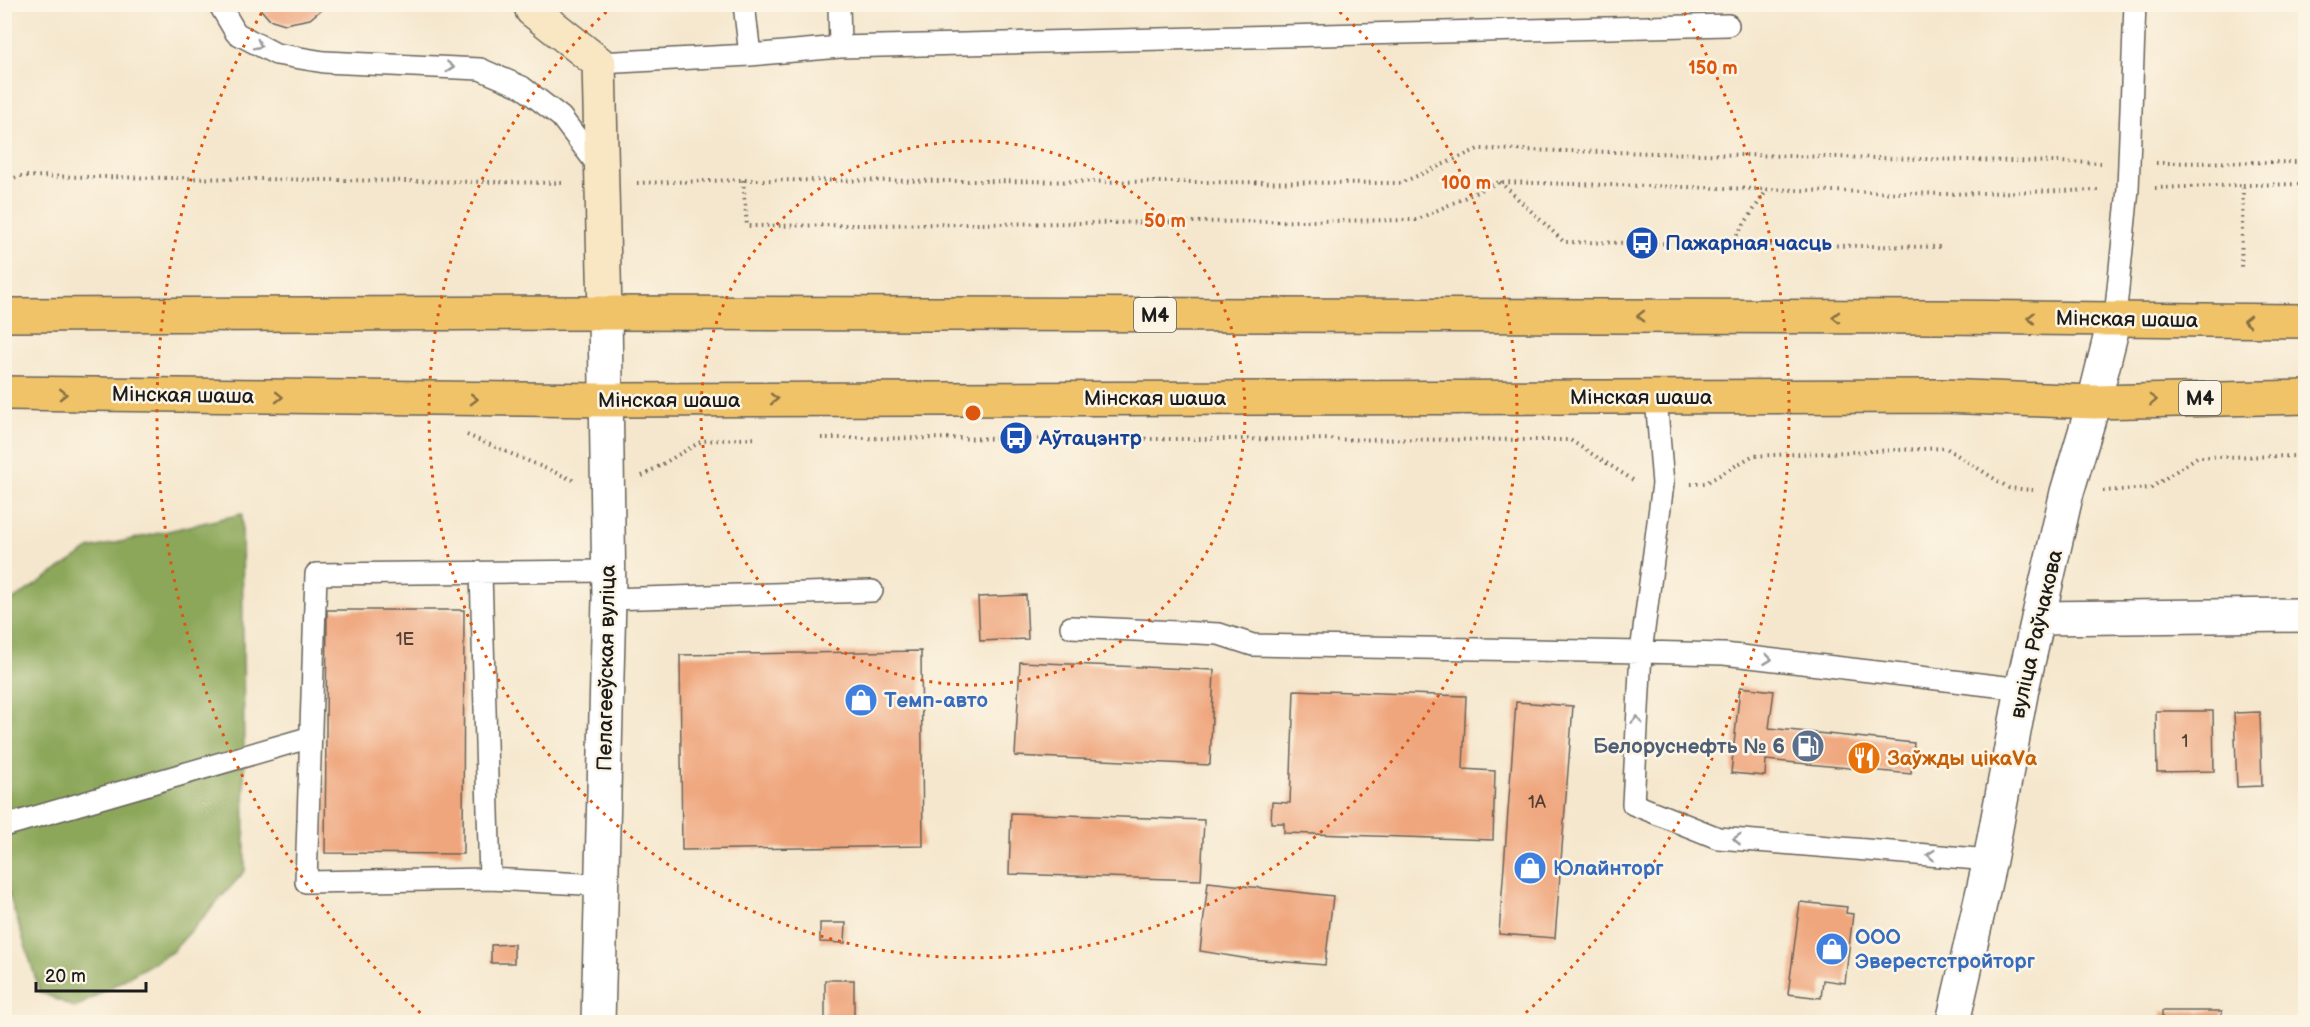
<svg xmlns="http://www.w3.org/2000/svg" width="2310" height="1027" font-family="'Balsamiq Sans',sans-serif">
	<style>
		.forest { fill: #8ca75a; stroke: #54623b; stroke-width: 1.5 }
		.building { fill: #efa67d }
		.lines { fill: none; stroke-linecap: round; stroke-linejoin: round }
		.lane-casing { stroke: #68635a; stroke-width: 24 }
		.street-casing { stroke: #68635a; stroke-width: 36 }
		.secondary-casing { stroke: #68635a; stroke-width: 36 }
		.primary-casing { stroke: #68635a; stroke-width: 36 }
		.path { stroke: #68635a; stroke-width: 4; stroke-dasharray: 1.5 4.5; stroke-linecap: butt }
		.lane { stroke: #fff; stroke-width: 21 }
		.street { stroke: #fff; stroke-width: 33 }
		.secondary { stroke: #f9e7c3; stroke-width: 33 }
		.primary { stroke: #f0c369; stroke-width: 33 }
		.oneway { stroke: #999 }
		.oneway2 { stroke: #867042 }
		.ring { fill: none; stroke: #de560d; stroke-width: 3; stroke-dasharray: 3 6 }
		.labels { text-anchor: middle; stroke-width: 5; stroke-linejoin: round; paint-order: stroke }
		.number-label { font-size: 18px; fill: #513e34 }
		.shield { fill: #fcf5e5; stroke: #5f5d58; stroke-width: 1.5 }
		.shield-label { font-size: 20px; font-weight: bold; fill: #1c1c1c }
		.transit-label { font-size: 21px; font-weight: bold; fill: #164399; stroke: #fcf5e5; text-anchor: start }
		.street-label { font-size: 21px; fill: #1c1c1c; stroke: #fcf5e5 }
		.shop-label { font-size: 21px; font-weight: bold; fill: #366cbe; stroke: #fcf5e5; text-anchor: start }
		.service-label { font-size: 21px; font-weight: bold; fill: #4e5e75; stroke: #fcf5e5; text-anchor: end }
		.food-label { font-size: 21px; font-weight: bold; fill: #c56008; stroke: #fcf5e5; text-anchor: start }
		.centre { fill: #de560d; stroke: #fcf5e5; stroke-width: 3 }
		.ring-label { font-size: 18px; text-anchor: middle; font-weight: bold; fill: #de560d; stroke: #fcf5e5; stroke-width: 5; stroke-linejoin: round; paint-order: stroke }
	</style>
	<rect width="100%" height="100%" fill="#fcf5e5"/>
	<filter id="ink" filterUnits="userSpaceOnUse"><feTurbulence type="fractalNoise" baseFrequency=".0167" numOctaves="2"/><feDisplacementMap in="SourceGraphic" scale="12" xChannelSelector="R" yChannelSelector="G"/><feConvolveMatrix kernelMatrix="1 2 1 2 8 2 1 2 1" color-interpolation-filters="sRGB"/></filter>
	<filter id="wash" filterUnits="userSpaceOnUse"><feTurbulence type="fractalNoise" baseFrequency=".008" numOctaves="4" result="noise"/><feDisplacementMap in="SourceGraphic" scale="24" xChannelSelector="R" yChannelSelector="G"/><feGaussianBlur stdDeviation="1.35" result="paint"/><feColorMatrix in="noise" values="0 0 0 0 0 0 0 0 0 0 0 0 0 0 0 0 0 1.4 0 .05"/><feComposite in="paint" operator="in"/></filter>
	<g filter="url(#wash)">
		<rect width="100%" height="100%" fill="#f5e7cd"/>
		<path class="forest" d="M 242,514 L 245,871 L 172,952 L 75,1008 L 40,992 L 5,882 L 4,606 L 89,549 Z"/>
		<g id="blocks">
			<path class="building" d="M 256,4 L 328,4 L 310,19 L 285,24 L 269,19 Z
				M 1026,595 L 1028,639 L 980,641 L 978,597 Z
				M 327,610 L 464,610 L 463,854 L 325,853 Z
				M 921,651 L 923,846 L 682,850 L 680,655 Z
				M 1020,662 L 1214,670 L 1210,765 L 1015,756 Z
				M 1740,687 L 1774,691 L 1769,728 L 1914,743 L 1911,774 L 1766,760 L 1765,776 L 1731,773 Z
				M 1294,690 L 1466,696 L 1463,769 L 1495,771 L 1493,840 L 1284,833 L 1284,823 L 1271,823 L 1272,802 L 1290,803 Z
				M 1516,702 L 1573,706 L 1555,938 L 1499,934 Z
				M 2156,711 L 2213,711 L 2214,771 L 2157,772 Z
				M 2260,712 L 2262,786 L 2237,787 L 2234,713 Z
				M 1011,813 L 1204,820 L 1201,880 L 1009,874 Z
				M 1208,882 L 1333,896 L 1325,965 L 1249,959 L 1200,951 Z
				M 1800,902 L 1847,907 L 1846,913 L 1853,914 L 1845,983 L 1823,980 L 1821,998 L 1788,994 Z
				M 820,923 L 846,923 L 845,943 L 820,942 Z
				M 514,944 L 514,963 L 491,963 L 491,945 Z
				M 825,980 L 854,980 L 854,1022 L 825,1022 Z
				M 2162,1011 L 2222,1011 L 2221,1022 L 2162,1022 Z
				M 495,1018 L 496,1022 L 446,1022 L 446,1020 Z"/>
		</g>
	</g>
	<g filter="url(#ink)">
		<use href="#blocks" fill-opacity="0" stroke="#68635a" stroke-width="1.5"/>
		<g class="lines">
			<g class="lane-casing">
				<path id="lane" d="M 219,4 L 236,33 L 276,54 L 324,62 L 480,69 L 522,87 L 561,117 L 602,171
					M 744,4 L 750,55
					M 839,4 L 840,47
					M 599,63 L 750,55 L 840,47 L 1728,25
					M 2115,318 L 2128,189 L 2135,4
					M 481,573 L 490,879
					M 609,599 L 872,591
					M 1071,627 L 1219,634 L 1253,645 L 1641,652 L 1663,484 L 1656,397
					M 4,826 L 311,737
					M 1990,860 L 1718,838 L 1633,804 L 1641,652 L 1724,654 L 2022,689
					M 601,885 L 490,879 L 306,882 L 316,574 L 609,571"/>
			</g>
			<g class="street-casing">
				<path id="street" d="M 2038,618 L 2306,615
					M 598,1022 L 609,599 L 605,313
					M 1953,1022 L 1990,860 L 2022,689 L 2067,492 L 2094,402 L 2115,318"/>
			</g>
			<g class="secondary-casing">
				<path id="secondary" d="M 531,4 L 532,10 L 599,63 L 605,313"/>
			</g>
			<g class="primary-casing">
				<path id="primary" d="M 4,315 L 605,313 L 1939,317 L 2306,321
					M 4,393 L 606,400 L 1943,396 L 2094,402 L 2306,397"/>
			</g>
			<path class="path" d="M 2156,163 L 2306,162
				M 743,180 L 747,226 L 1416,220 L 1499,182 L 1944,194 L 2100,190
				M 1500,182 L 1564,242 L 1942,247
				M 4,183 L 19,176 L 566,183
				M 637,183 L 743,180 L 1401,183 L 1478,149 L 2101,163
				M 2243,185 L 2306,184
				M 2155,188 L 2243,185 L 2241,270
				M 1730,245 L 1767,190
				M 467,435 L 573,480
				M 821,438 L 1570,440 L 1633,480
				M 642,476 L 702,441 L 757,438
				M 1691,484 L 1706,483 L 1752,456 L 1946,448 L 2009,488 L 2033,490
				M 2103,491 L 2151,488 L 2197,457 L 2306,456"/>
			<use href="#lane" class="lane"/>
			<use href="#street" class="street"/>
			<use href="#secondary" class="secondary"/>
			<use href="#primary" class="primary"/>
		</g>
		<defs><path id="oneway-chevron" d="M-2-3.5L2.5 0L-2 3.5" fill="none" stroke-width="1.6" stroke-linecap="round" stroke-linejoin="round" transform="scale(1.5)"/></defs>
		<g class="oneway">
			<use href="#oneway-chevron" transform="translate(258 45) rotate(27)"/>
			<use href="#oneway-chevron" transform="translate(450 67) rotate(3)"/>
			<use href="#oneway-chevron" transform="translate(1768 659) rotate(7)"/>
			<use href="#oneway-chevron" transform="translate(1637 720) rotate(-87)"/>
			<use href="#oneway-chevron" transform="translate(1737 839) rotate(-175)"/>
			<use href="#oneway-chevron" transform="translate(1931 855) rotate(-175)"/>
		</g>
		<g class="oneway2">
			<use href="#oneway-chevron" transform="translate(1641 316) rotate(-180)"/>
			<use href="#oneway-chevron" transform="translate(1836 317) rotate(-180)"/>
			<use href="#oneway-chevron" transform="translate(2031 318) rotate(-180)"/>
			<use href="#oneway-chevron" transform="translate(2247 321) rotate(180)"/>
			<use href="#oneway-chevron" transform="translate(63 394) rotate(1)"/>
			<use href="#oneway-chevron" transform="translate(279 397) rotate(1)"/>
			<use href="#oneway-chevron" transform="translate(474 399) rotate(1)"/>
			<use href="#oneway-chevron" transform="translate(774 399)"/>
			<use href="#oneway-chevron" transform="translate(2153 400) rotate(-2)"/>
		</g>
	</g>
	<g class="ring">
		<circle cx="973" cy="413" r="272"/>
		<path d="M1333 6A544 544 0 1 1 613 6"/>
		<path d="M427 1019A816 816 0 0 1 266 5M1680 5A816 816 0 0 1 1519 1019"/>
	</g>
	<defs>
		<g id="bus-disc" transform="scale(1.725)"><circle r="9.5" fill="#1a4fb4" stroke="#fcf5e5"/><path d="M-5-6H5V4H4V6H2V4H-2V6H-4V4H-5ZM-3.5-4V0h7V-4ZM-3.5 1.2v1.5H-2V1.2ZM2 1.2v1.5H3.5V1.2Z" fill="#fff"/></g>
		<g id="shop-disc" transform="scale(1.725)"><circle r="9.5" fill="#3f7fe0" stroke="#fcf5e5"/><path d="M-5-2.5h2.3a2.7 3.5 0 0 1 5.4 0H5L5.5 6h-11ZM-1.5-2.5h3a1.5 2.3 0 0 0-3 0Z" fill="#fff"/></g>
		<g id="fuel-disc" transform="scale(1.725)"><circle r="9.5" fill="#5c6f8a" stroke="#fcf5e5"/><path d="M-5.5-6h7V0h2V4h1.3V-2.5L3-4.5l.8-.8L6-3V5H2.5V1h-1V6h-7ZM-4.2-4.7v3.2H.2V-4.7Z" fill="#fff"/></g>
		<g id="restaurant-disc" transform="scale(1.725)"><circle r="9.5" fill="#e8710a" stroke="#fcf5e5"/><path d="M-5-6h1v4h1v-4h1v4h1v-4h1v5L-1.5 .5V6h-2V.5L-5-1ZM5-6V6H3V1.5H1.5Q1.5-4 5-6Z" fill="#fff"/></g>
	</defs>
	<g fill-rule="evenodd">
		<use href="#bus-disc" x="1642" y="243"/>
		<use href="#bus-disc" x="1016" y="438"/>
		<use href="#shop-disc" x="861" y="700"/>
		<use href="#fuel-disc" x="1808" y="746"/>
		<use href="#restaurant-disc" x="1864" y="758"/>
		<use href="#shop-disc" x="1530" y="868"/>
		<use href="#shop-disc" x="1832" y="949"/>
	</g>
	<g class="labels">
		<g class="number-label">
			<text x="405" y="645">1Е</text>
			<text x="2185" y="747">1</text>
			<text x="1537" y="808">1А</text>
		</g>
		<g class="shield">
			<rect x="1134" y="298" width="42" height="34" rx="4.5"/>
			<rect x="2179" y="381" width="42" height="34" rx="4.5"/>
		</g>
		<g class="shield-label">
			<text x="1155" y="322">М4</text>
			<text x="2200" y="405">М4</text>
		</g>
		<g class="transit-label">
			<text x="1665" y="250">Пажарная часць</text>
			<text x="1039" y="445">Аўтацэнтр</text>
		</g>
		<g class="street-label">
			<text transform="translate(2127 319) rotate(1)" y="7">Мінская шаша</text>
			<text transform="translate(183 395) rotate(1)" y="7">Мінская шаша</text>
			<text x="1641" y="404">Мінская шаша</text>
			<text x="1155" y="405">Мінская шаша</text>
			<text x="669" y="407">Мінская шаша</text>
			<text transform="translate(2036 634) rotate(-77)" y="7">вуліца Раўчакова</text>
			<text transform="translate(606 668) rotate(-89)" y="7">Пелагееўская вуліца</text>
		</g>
		<g class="shop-label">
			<text x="884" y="707">Темп-авто</text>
			<text x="1553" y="875">Юлайнторг</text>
			<text x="1855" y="944">ООО<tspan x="1855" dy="24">Эверестстройторг</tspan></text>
		</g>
		<g class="service-label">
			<text x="1785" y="753">Белоруснефть № 6</text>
		</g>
		<g class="food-label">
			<text x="1887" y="765">Заўжды цікаVа</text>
		</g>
	</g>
	<circle cx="973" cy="413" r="9" class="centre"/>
	<g class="ring-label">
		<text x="1713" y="74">150 m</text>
		<text x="1466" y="189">100 m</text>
		<text x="1165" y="227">50 m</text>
	</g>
	<rect width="2310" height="1027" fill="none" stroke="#fcf5e5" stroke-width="24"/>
	<path d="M36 982v9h110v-9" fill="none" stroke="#1c1c1c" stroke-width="3"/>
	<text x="45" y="982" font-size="18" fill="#1c1c1c" stroke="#fcf5e5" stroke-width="4.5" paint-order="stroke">20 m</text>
</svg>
